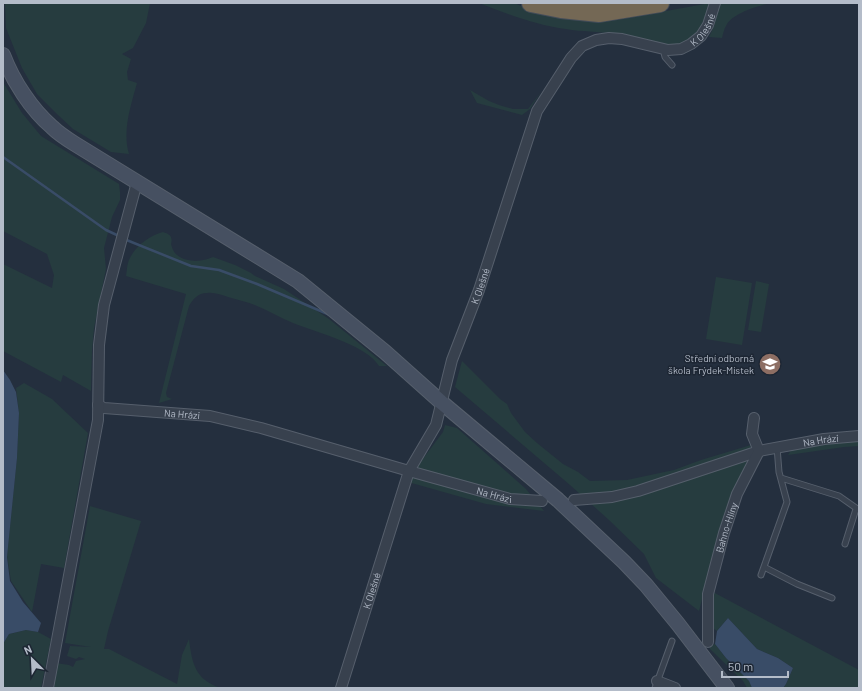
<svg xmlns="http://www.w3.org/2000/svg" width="862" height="691" font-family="Barlow,sans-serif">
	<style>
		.green { fill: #263c3f }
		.water { fill: #394c67 }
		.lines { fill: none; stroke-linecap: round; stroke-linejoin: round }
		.stream { stroke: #394c67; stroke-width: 2.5 }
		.lane-casing { stroke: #565f6c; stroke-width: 7 }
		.street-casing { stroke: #565f6c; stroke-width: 12 }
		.secondary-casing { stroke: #565f6c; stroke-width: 16 }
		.highway-casing { stroke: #434c59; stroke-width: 20 }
		.lane { stroke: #38414e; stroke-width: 5 }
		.street { stroke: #38414e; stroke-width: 10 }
		.secondary { stroke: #465061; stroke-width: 14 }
		.highway { stroke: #746855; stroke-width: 18 }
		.labels { text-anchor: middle; stroke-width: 3; stroke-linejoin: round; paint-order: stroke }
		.street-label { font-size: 10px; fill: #b4bcc9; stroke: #1d2633 }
		.poi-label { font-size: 10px; fill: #b4bcc9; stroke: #1d2633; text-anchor: end }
	</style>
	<rect width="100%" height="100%" fill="#242f3e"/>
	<path class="green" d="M 5,3 L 150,3 L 146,23 L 133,48 L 122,54 L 131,59 L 127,72 L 128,80 L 137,83 C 131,105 122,131 129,154 L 111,152 L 73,129 L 58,115 L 37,94 L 22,68 L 6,28 Z
		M 479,3 L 514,3 L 533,11 L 581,20 L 617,20 L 710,3 C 707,15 698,39 685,43 C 665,51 635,38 614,34 C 598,31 582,32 566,29 C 536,25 507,14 479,3 Z
		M 720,3 L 771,3 C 758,6 732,13 726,26 C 724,29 723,34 722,38 L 709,37 L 714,26 Z
		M 3,82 L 22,113 L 41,136 L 119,184 L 120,192 L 120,200 L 112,217 L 104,248 L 106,269 L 94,328 L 92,351 L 91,391 L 63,375 L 61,382 L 3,351 L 3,264 L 52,288 L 54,275 L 47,254 L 3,231 Z
		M 470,90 L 489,101 L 499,105 L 513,109 L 528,109 L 541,92 L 530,109 L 522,115 L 477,103 Z
		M 163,232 C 170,234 173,237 171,244 C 172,248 174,253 177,255 C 187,263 203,262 213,257 L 235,265 L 251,273 L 255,276 L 284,289 L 329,319 L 387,366 L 379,366 C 367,345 315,332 293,323 C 281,318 269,311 257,306 C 248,302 238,300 228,297 C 222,295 214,292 207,293 C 198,293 193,299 189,306 L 166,393 L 167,397 L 172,399 L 159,403 L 186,294 L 126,276 C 127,271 127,264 129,260 C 135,246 149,236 163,232 Z
		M 716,277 L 752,283 L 742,345 L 706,339 Z
		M 756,281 L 769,284 L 761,332 L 748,330 Z
		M 462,361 L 500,399 L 507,404 L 511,413 L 525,432 L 537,443 L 563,464 L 578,472 L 590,481 L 627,480 L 674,470 L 701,460 L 751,445 L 745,467 L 720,531 L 699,611 L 656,578 L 644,554 L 609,520 L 570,485 L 455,387 Z
		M 24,383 L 52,399 L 88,433 L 64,568 L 41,564 L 32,612 L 11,581 L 7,556 L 17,457 L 19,413 L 16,388 Z
		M 445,425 L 457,428 L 526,489 L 544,511 L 486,504 L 408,482 L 416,468 L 443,432 Z
		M 859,440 L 859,446 L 844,447 L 788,455 L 792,449 L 799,446 Z
		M 90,506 L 141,521 L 108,631 L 104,649 L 109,649 L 177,684 L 182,655 L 189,639 C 192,663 195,680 221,688 L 51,688 L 56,663 L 69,665 L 73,667 L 76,661 L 85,659 L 79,657 L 76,659 L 67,656 L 70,646 L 91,647 L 65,643 Z
		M 713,592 L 859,670 L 859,688 L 783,688 L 786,684 L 793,668 L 778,658 L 757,649 L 728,618 L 717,631 L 710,626 Z
		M 26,630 L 38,632 L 51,639 L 41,688 L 3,688 L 3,644 L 9,634 Z
		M 715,644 L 726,658 L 749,681 L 752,688 L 747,688 L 743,681 L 710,649 L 710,646 Z"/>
	<path class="water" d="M 3,370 L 10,380 L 16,392 L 19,413 L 17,458 L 7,557 L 10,581 L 23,602 L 41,623 L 38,632 L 26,630 L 9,634 L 3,644 Z
		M 728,618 L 757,649 L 778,658 L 793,668 L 786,684 L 783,688 L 752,688 L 749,681 L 726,658 L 715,644 L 717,631 Z"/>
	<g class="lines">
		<path class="stream" d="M 3,157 L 106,230 L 119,236
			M 124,239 L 191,266 L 219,270 L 257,284 L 330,315"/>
		<g class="lane-casing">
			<path id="lane" d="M 663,49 L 665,57 L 672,65
				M 781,478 L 839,496 L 859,510
				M 845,544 L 856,509
				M 764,567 L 797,584 L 832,598
				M 761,575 L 787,502 L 779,472 L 777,447
				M 655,688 L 672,641"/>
		</g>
		<g class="street-casing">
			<g id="street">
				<path id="s1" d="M 98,405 L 104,408 L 210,416 L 261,428 L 409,471 L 510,499 L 542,501"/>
				<path id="s2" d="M 574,500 L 612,497 L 638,491 L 759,451 L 824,439 L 859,436"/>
				<path id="s3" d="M 708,642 L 708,594 L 724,533 L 737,494 L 759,451 L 752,434 L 754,418"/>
				<path d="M 657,681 L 675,688"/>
				<path d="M 48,688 L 98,420 L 99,345 L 104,305 L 137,182"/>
				<path id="s4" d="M 341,688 L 409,471 L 436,425 L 452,360 L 479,290 L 537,111 L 571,58 L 582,46 L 596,40 L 609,38 L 622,39 L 668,50 L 681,49 L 691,44 L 701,36 L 708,25 L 715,3"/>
			</g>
		</g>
		<g class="secondary-casing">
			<path id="secondary" d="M 3,55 C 13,81 31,109 52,127 C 59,134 67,139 75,144 L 298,281 L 385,352 L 441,402 L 558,500 L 624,562 L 646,585 L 678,624 L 727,688"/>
		</g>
		<g class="highway-casing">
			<path id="highway" d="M 531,3 L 561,9 L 599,13 L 660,3"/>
		</g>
		<use href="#lane" class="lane"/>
		<use href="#street" class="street"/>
		<use href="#secondary" class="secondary"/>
		<use href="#highway" class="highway"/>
	</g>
	<defs>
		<g id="university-disc" transform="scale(1.15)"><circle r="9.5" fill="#8d6e63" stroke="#1d2633"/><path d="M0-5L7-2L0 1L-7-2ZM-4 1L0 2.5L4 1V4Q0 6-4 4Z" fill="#fff"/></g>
	</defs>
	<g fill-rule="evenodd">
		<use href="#university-disc" x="770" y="364"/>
	</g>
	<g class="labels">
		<g class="street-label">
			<text dy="4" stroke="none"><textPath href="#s4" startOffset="822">K Olešné</textPath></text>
			<text dy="4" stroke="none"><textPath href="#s4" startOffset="427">K Olešné</textPath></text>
			<text dy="4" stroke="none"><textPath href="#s1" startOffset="85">Na Hrázi</textPath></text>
			<text dy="4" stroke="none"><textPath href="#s2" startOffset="255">Na Hrázi</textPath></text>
			<text dy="4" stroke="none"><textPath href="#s1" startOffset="408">Na Hrázi</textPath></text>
			<text dy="4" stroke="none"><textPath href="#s3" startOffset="117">Bahno-Hlíny</textPath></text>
			<text dy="4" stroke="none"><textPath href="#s4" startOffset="102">K Olešné</textPath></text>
		</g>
		<g class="poi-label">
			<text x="754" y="362">Střední odborná<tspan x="754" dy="12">škola Frýdek-Místek</tspan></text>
		</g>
	</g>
	<rect width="862" height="691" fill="none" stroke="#b4bcc9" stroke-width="8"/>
	<g transform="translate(32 659) rotate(336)" stroke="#1d2633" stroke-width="3" paint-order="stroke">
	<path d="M0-3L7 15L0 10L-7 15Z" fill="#b4bcc9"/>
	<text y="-6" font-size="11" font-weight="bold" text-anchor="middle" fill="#b4bcc9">N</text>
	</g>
	<path d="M722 671v6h66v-6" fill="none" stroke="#b4bcc9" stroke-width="2"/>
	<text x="728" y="671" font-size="12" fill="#b4bcc9" stroke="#1d2633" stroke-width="3" paint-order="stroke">50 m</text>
</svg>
